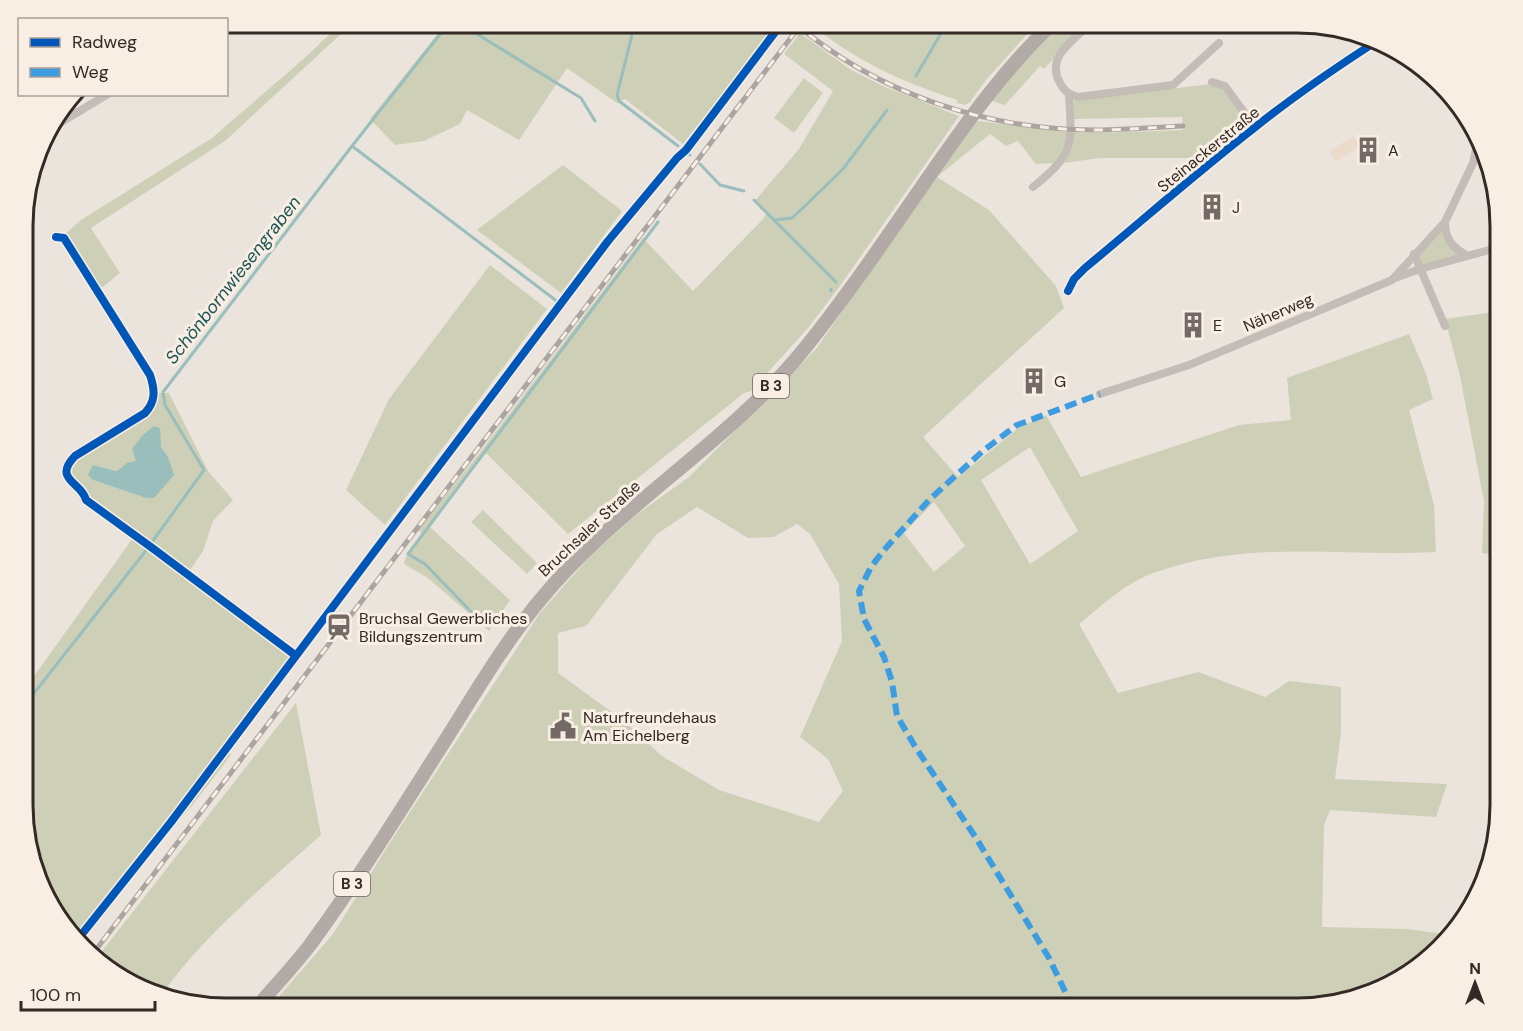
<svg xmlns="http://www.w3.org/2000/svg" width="1523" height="1031" font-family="'DM Sans',sans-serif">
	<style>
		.green { fill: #cdd0b6; fill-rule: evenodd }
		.plaza { fill: #eadbcb }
		.water { fill: #99bebc }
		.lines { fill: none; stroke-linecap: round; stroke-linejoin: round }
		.stream { stroke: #99bebc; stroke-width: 3 }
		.street { stroke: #c4bcb6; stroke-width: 8 }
		.primary { stroke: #b2aaa6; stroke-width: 14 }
		.rail-casing { stroke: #aba5a1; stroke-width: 5 }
		.rail { stroke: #f9eee3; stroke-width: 3; stroke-dasharray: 9; stroke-linecap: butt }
		.quiet { stroke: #3e9ce0; stroke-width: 6; stroke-dasharray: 12 6; stroke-linecap: butt }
		.cycleway-casing { stroke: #f9eee3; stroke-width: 11 }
		.cycleway { stroke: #0057b8; stroke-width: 8 }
		.labels { text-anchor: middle; stroke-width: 6; stroke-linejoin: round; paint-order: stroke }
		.shield { fill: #f9eee3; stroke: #6e645e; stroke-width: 1.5 }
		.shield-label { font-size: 15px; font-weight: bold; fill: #332925 }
		.street-label { font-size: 16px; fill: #332925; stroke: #f9eee3 }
		.poi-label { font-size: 16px; fill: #332925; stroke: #f9eee3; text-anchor: start }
		.water-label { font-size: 18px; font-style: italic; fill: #1b5455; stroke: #f9eee3 }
		.rim { fill: none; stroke: #332925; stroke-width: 3 }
	</style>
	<rect width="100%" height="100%" fill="#ebe4dd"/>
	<path class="green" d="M 341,23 L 353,23 L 225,141 L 91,228 L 120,273 L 103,287 L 91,287 L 64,235 L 81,220 L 212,138 L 308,55 Z
		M 446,23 L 787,23 L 788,24 L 777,38 L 764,39 L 683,144 L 625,99 L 617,103 L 567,68 L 519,140 L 467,110 L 460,124 L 424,141 L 395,145 L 370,119 Z
		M 810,23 L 1037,23 L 986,80 L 970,102 L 965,105 L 957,103 L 957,100 C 903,82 854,61 810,23 Z
		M 1055,23 L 1088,23 L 1044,69 L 1040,66 L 1005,105 L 988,100 Z
		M 800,33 L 851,70 L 885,87 L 959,116 L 840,286 L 808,328 L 751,391 L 744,393 L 568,534 L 487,454 L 484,454 L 430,527 L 510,600 L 489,631 L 428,578 L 404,564 L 406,557 L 422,534 L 418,530 L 481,451 L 643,238 L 693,291 L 764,218 L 766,214 L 754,202 L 799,149 L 833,91 L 784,54 Z
		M 804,78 L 823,93 L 794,133 L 774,118 Z
		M 1212,84 L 1222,88 L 1248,123 L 1205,158 L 1100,158 L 1064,163 L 1073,146 L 1073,132 L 1099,133 L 1183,130 L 1182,117 L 1073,119 L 1074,100 Z
		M 979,121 L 1068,132 L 1068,144 L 1056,163 L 1036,164 L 1018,141 L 1006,146 L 990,134 L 937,177 L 989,210 L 1056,286 L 1064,308 L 923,437 L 958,477 L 1020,427 L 1046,415 L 1081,477 L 1239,425 L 1291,420 L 1287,378 L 1409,334 L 1425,371 L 1433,399 L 1409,410 L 1434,505 L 1436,552 C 1348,557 1259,541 1172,567 C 1164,570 1154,572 1146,576 C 1121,587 1100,607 1079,624 L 1118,693 L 1198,672 L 1265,697 L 1289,681 L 1341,687 L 1341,732 L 1335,779 L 1447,784 L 1436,817 L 1330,810 L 1324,825 L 1322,927 L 1407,929 L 1451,935 L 1387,987 L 1297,1008 L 269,1008 L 333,934 L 391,841 L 540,613 L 591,555 L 636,515 L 689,477 L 816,349 L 975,122 ZM 1030,447 L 1078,531 L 1030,564 L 981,480 ZM 934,502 L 965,546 L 934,572 L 904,533 ZM 697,507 L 748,538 L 774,537 L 797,524 L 810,534 L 839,584 L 842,641 L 800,737 L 828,759 L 843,791 L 819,822 L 719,790 L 662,756 L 624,721 L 558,673 L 558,633 L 586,626 L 657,534 Z
		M 563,165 L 622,211 L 561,293 L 477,230 Z
		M 1445,222 L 1445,233 L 1466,255 L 1420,269 L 1414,254 Z
		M 490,265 L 547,309 L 385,525 L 346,490 L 389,399 Z
		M 1500,311 L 1500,556 L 1482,553 L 1484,501 L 1460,376 L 1445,319 Z
		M 152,393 L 169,393 L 208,471 L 233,500 L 213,521 L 203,551 L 186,576 L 286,651 L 292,662 L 228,749 L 231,755 L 195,802 L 76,937 L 50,907 L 24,831 L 24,690 L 133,538 L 79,500 L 82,496 C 67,485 58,474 69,456 L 144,410 L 149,404 ZM 161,447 L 168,457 L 146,498 L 93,480 L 93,465 L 118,471 Z
		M 483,510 L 537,563 L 527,574 L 471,522 Z
		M 296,703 L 321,835 C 264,886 203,935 160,997 L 102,967 L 96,959 Z"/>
	<path class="plaza" d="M 1353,136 L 1360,147 L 1336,162 L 1329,151 Z"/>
	<path class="water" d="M 154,426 L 160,428 L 161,447 L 168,457 L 174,475 L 154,498 L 146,498 L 93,480 L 88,475 L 93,465 L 117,471 L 127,463 L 136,461 L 132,449 L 142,436 Z"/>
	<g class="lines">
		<path class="stream" d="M 459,23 L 581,98 L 595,121
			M 635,23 L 617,95 L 619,101 L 678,146
			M 916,76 L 947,23
			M 352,146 L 558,302
			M 687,153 L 690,155
			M 700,164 L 720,185 L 744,191
			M 754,200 L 836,282
			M 775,220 L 792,218 L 807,204 L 843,169 L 887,110
			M 831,289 L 831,291
			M 482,623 L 425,564 L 408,554 L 658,222
			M 24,706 L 144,553 L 204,470 L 165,405 L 163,392 L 352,146 L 449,23"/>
		<path class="street" d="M 755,23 L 771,36
			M 1091,23 C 1073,41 1045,57 1060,83 C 1065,92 1069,94 1078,97 L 1173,85 L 1219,43
			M 1212,82 L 1225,86 L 1255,127
			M 48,130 L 108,94
			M 1033,187 C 1075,153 1072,146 1069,95
			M 1414,254 L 1445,326
			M 1466,255 C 1452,247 1445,239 1445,222 L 1473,163 L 1479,135
			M 1395,278 L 1420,269 L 1500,247
			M 1068,291 L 1074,279 L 1085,268 C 1142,221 1196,173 1254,128 C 1293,97 1335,68 1377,41
			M 1100,394 L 1189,365 L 1392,280 L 1445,222"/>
		<path class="primary" d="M 256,1008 C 274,987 293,967 310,945 C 354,885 394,821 434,758 C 469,704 500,648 541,599 C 618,505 728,444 805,348 C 850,292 891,231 932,172 C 969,119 1006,67 1053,23"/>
		<g class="rail-casing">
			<path id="rail" d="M 795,23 C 878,95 991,131 1100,130 C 1128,130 1155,127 1183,126
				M 92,955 L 802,23"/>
		</g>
		<use href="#rail" class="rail"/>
		<path class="quiet" d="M 1073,1008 L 1049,958 L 976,838 L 916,748 L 897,716 L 892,682 L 884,657 L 864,619 L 859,591 L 871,567 L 884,550 L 930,499 L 984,450 L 1017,425 L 1100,394"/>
		<g class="cycleway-casing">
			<path id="cycleway" d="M 56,237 L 64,238 L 150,375 C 155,390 156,401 145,413 L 75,456 C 52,480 82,482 86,500 L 155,550 L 295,655
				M 1068,291 L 1074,279 L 1085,268 C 1142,221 1196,173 1254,128 C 1293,97 1335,68 1377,41
				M 78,939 L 171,822 L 608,241 L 677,158 L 686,150 L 782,23"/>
		</g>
		<use href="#cycleway" class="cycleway"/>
	</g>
	<defs>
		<g id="building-bare" transform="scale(2.07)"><path d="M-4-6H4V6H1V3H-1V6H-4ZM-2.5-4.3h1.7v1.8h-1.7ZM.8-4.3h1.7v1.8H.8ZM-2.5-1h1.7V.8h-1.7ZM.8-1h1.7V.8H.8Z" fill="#736a65" stroke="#f9eee3" stroke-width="2.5" paint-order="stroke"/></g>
		<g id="station-bare" transform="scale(2.07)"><path d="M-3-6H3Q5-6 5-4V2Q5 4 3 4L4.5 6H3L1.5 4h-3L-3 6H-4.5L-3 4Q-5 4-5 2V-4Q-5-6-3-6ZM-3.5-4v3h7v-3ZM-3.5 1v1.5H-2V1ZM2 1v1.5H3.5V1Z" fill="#736a65" stroke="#f9eee3" stroke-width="2.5" paint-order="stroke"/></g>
		<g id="civic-bare" transform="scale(2.07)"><path d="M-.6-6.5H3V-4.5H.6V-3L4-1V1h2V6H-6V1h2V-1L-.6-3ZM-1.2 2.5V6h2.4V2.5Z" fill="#736a65" stroke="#f9eee3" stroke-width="2.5" paint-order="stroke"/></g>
	</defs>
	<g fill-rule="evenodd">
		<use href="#building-bare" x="1368" y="150"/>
		<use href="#building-bare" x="1212" y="207"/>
		<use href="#building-bare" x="1193" y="325"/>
		<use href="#building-bare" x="1034" y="381"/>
		<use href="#station-bare" x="339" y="627"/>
		<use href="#civic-bare" x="563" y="726"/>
	</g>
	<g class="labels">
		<g class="shield">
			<rect x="753" y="374" width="36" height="24" rx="4.5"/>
			<rect x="334" y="872" width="36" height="24" rx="4.5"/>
		</g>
		<g class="shield-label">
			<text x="771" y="391">B 3</text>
			<text x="352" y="889">B 3</text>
		</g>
		<g class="street-label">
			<text transform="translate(1208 149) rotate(-39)" y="6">Steinackerstraße</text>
			<text transform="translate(1278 312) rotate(-23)" y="6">Näherweg</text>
			<text transform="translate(589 528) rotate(-43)" y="6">Bruchsaler Straße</text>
		</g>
		<g class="poi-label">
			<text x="1388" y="156">A</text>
			<text x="1232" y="213">J</text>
			<text x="1213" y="331">E</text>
			<text x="1054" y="387">G</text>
			<text x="359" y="624">Bruchsal Gewerbliches<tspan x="359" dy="18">Bildungszentrum</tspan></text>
			<text x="583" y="723">Naturfreundehaus<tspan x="583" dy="18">Am Eichelberg</tspan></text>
		</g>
		<g class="water-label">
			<text transform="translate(233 280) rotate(-52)" y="6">Schönbornwiesengraben</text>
		</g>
	</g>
	<path d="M0 0H1523V1031H0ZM226 33H1297A193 193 0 0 1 1490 226V805A193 193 0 0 1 1297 998H226A193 193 0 0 1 33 805V226A193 193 0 0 1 226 33Z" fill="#f9eee3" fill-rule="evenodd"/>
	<path class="rim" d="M226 33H1297A193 193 0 0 1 1490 226V805A193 193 0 0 1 1297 998H226A193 193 0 0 1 33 805V226A193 193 0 0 1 226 33Z"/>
	<rect x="18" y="18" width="210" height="78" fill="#f9eee3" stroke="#aa9f97" stroke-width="1.5"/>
	<rect x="30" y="38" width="30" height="9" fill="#0057b8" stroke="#aa9f97" stroke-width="1.5"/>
	<text x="72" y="48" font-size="18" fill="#332925">Radweg</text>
	<rect x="30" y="68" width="30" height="9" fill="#3e9ce0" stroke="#aa9f97" stroke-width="1.5"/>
	<text x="72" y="78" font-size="18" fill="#332925">Weg</text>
	<g transform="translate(1475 983)" stroke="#f9eee3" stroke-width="4.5" paint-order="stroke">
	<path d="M0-4.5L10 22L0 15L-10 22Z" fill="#332925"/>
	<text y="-9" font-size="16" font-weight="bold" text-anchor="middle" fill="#332925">N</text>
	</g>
	<path d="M21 1001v9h134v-9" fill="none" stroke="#332925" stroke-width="3"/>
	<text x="30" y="1001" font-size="18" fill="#332925" stroke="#f9eee3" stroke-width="4.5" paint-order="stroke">100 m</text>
</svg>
